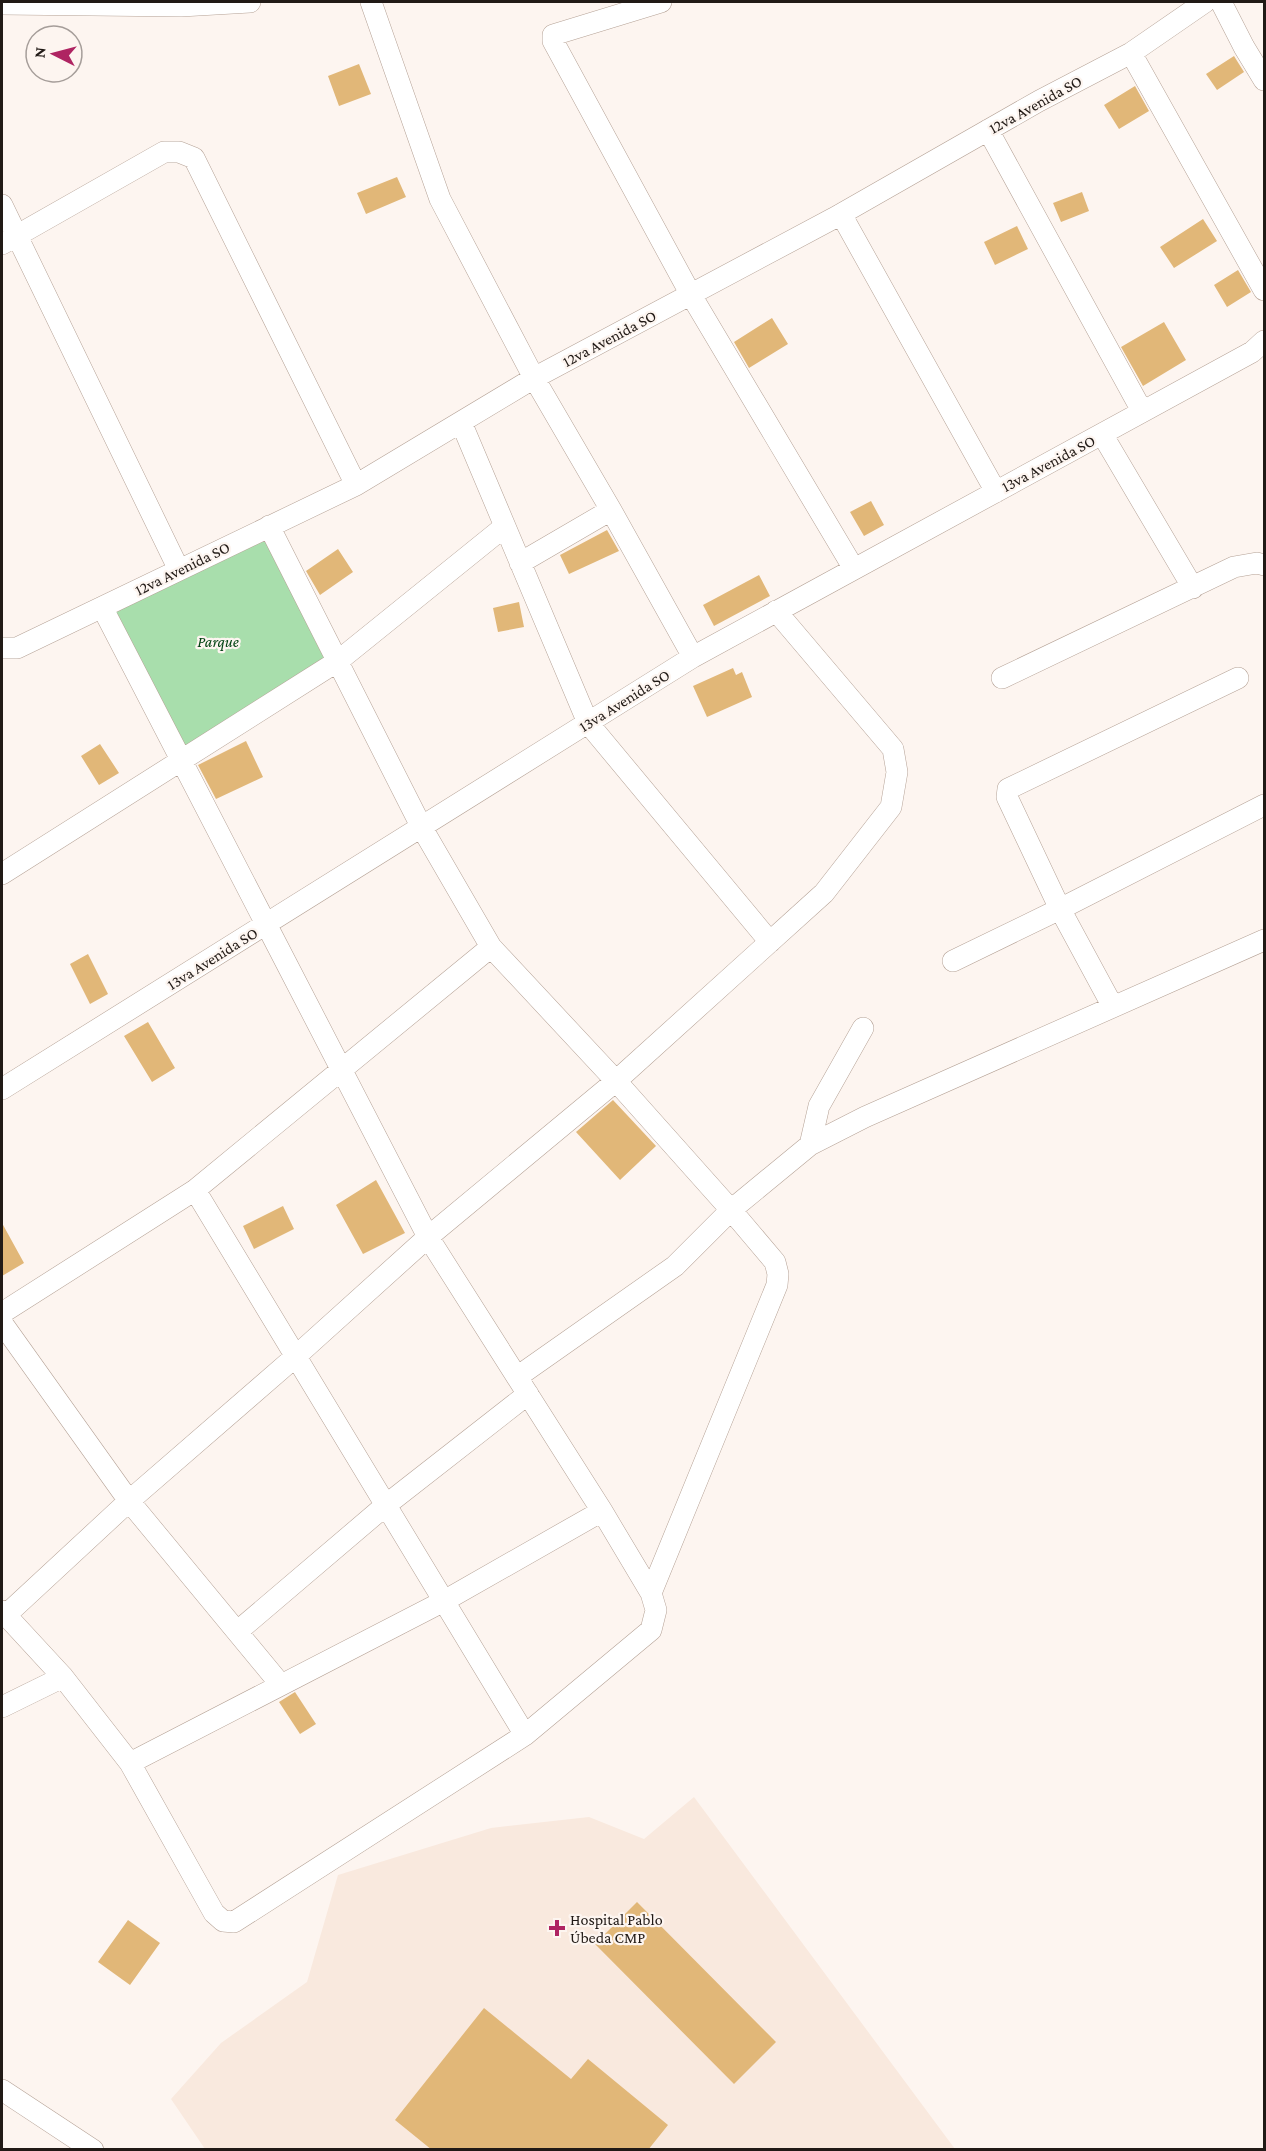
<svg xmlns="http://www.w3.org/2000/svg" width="1266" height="2151" font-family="'Crimson Pro',serif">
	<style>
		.built { fill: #f9e9de }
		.green { fill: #a8deac }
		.building { fill: #e1b778 }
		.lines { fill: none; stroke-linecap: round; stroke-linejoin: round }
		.minor-casing { stroke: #b5a296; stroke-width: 22 }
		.minor { stroke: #fff; stroke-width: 21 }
		.poi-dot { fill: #af2462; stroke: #fdf5f0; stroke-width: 2 }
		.labels { text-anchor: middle; stroke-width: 4.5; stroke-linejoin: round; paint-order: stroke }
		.street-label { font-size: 16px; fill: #211a16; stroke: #fdf5f0 }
		.park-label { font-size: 16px; font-style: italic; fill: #034413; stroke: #fdf5f0 }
		.poi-label { font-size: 16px; fill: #211a16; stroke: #fdf5f0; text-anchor: start }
	</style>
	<rect width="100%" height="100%" fill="#fdf5f0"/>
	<path class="built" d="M 694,1797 L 955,2149 L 205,2149 L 171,2099 L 221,2043 L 307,1982 L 338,1875 L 491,1828 L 589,1817 L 644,1839 Z"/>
	<path class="green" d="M 269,526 L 338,661 L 181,759 L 102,607 Z"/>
	<path class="building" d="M 1234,56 L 1244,72 L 1217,90 L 1206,74 Z
		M 359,64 L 371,94 L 339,106 L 328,76 Z
		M 1135,86 L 1149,111 L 1119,129 L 1104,105 Z
		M 397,177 L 406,197 L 366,214 L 357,193 Z
		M 1082,192 L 1089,211 L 1061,222 L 1053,203 Z
		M 1203,219 L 1217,241 L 1174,268 L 1160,247 Z
		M 1017,226 L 1028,249 L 995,265 L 984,242 Z
		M 1238,270 L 1251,292 L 1227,307 L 1214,285 Z
		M 772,318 L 788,344 L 749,368 L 734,342 Z
		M 1164,322 L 1186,360 L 1143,386 L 1121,347 Z
		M 871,501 L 884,525 L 864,536 L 850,512 Z
		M 607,530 L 619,551 L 569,574 L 560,555 Z
		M 338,549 L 353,572 L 320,595 L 306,571 Z
		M 759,575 L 770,596 L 714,626 L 703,605 Z
		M 519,602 L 524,627 L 498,632 L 493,608 Z
		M 733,668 L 736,675 L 742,672 L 752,697 L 707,717 L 693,686 Z
		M 246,741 L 263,777 L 216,799 L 198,765 Z
		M 100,744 L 119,773 L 99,785 L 81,756 Z
		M 88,954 L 108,994 L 90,1004 L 70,964 Z
		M 148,1022 L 175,1068 L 152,1082 L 124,1036 Z
		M 613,1100 L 656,1146 L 620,1180 L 576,1132 Z
		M 376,1180 L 405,1233 L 363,1254 L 336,1205 Z
		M 283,1206 L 294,1229 L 254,1249 L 243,1226 Z
		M 2,1223 L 24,1263 L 2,1276 Z
		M 295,1692 L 316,1724 L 300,1734 L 279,1702 Z
		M 637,1902 L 776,2042 L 734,2084 L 595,1944 Z
		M 128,1920 L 160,1943 L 130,1985 L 98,1962 Z
		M 484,2008 L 571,2079 L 588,2059 L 668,2125 L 648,2150 L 432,2150 L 395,2120 Z"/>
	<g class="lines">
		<g class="minor-casing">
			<path id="minor" d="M 371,2 L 440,199 L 534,378 L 611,510 L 693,657
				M 661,2 L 553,35 L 553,41 L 691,295 L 854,569
				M 1221,2 L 1244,47 L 1264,80
				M 2,4 L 181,6 L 250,2
				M 1131,53 L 1264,290
				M 988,130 L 1142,411
				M 2,205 L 179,570
				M 841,214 L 996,492
				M 2,244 L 164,152 L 179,152 L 194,158 L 356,485
				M 461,422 L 588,723 L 770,942
				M 1102,434 L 1193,588
				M 520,563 L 611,510
				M 2,648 L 17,648 L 356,485 L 534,378 L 834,218 L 1039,101 L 1131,53 L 1205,2
				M 1002,678 L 1234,567 L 1257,563 L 1264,565
				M 2,874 L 338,661 L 504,527
				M 491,947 L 616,1081 L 731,1210 L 675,1266 L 517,1377
				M 953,961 L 1060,909 L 1264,805
				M 1113,1007 L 1060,909 L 1007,797 L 1008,789 L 1238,678
				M 2,1089 L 693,657 L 1252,352 L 1264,341
				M 810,1145 L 819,1106 L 863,1028
				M 195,1190 L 525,1735
				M 2,1313 L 195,1190 L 491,947 L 422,828 L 269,526
				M 2,1323 L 129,1501 L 281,1685
				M 651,1593 L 777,1285 L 778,1274 L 775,1262 L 731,1210 L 810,1145 L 865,1117 L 1264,940
				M 2,1611 L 63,1677 L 130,1763 L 214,1913 L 223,1921 L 234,1922 L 525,1735 L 651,1630 L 656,1610 L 651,1593 L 602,1511 L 428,1237 L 102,607
				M 6,1615 L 129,1501 L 295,1357 L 428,1237 L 616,1081 L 824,893 L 891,807 L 897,772 L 893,749 L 776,611
				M 238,1631 L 386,1505 L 528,1394
				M 2,1707 L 63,1677
				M 130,1763 L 444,1601 L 602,1511
				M 2,2090 L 93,2150"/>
		</g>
		<use href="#minor" class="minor"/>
	</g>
	<path class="poi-dot" d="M554 1919h6v6h6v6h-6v6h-6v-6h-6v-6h6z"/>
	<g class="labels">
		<g class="street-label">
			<text transform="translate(1035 104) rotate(-29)" y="6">12va Avenida SO</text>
			<text transform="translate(609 338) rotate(-28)" y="6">12va Avenida SO</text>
			<text transform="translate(1048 463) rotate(-28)" y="6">13va Avenida SO</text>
			<text transform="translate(182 568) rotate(-26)" y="6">12va Avenida SO</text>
			<text transform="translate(624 700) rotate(-32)" y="6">13va Avenida SO</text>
			<text transform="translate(212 958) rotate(-32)" y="6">13va Avenida SO</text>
		</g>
		<g class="park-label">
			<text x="218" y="647">Parque</text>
		</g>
		<g class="poi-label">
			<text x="570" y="1925">Hospital Pablo<tspan x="570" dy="18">Úbeda CMP</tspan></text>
		</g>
	</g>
	<rect width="1266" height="2151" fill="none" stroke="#211a16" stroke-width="6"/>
	<g transform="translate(54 54) rotate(276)"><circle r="28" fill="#fdf5f0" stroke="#a59d99" stroke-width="1.5"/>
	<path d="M0-4.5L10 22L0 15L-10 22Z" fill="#af2462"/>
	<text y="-9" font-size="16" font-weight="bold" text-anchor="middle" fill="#211a16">N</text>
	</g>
</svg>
